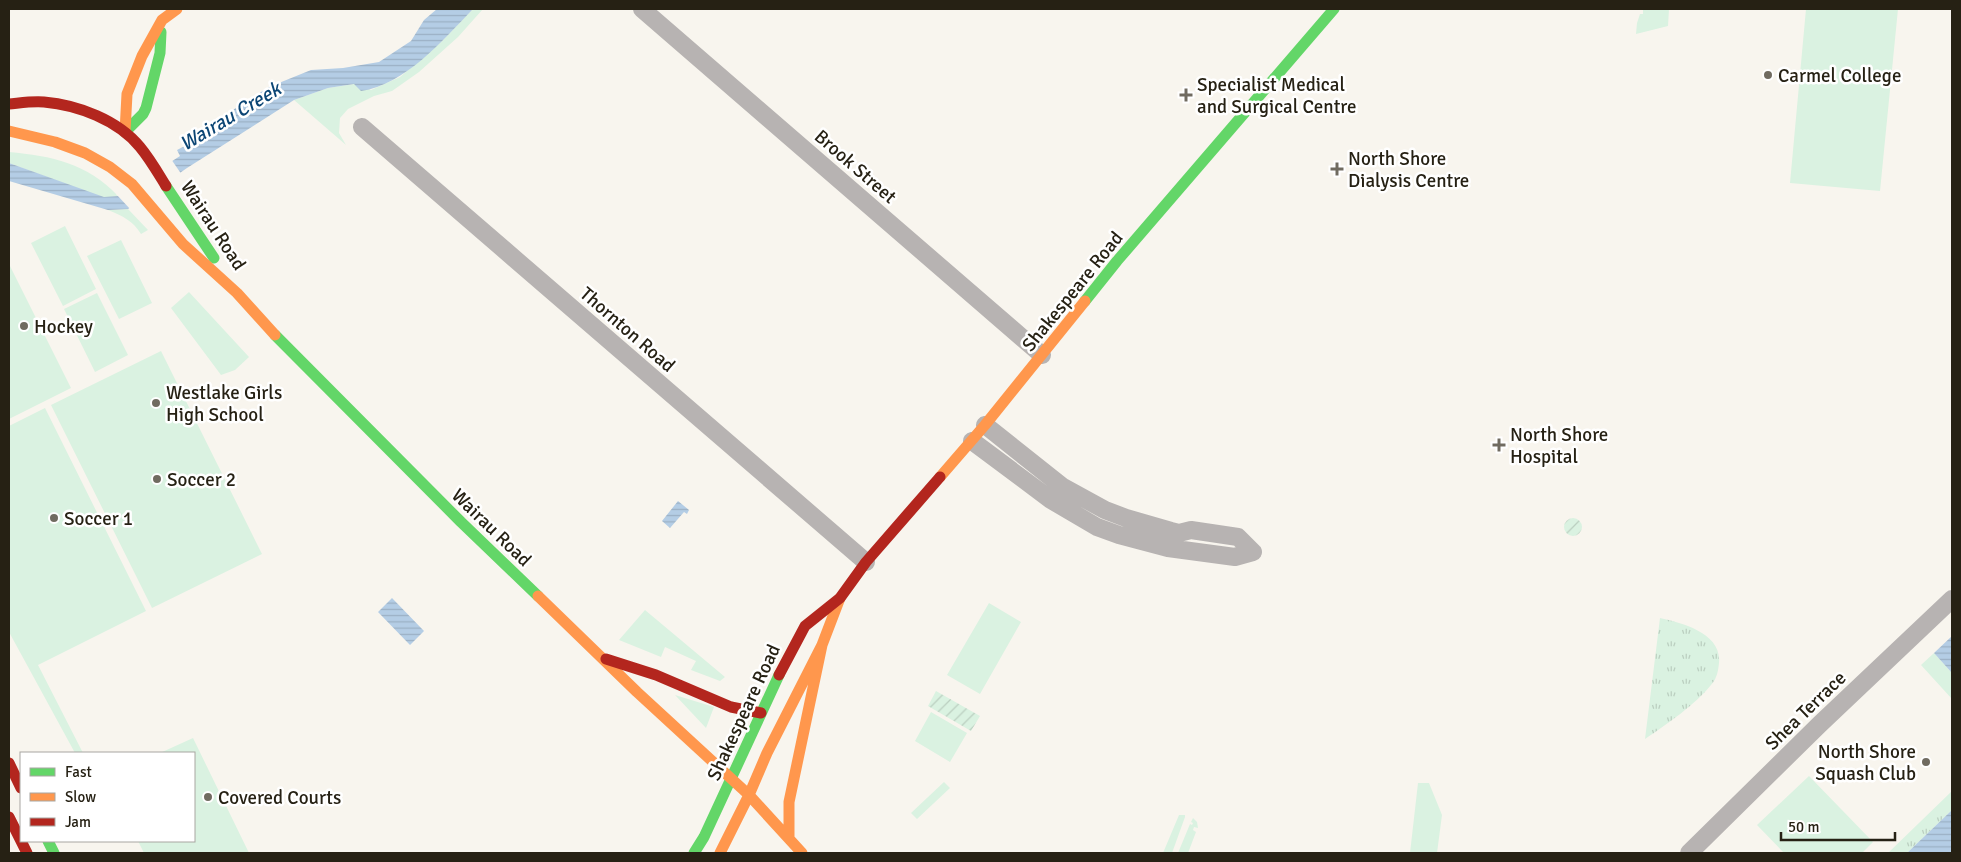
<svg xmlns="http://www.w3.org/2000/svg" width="1961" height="862" font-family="Signika,sans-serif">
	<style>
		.grass { fill: #daf2e1 }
		.park { fill: url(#park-tufts) }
		.garden { fill: url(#garden-furrows) }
		.water { fill: url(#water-rules) }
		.pier { fill: #f8f5ee }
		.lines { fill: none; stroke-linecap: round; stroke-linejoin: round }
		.street { stroke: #b7b3b2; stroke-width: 18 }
		.fast { stroke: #63d668; stroke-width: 11 }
		.slow { stroke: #ff974d; stroke-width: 11 }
		.jam { stroke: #b3261e; stroke-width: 11 }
		.poi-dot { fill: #706b60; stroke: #fff; stroke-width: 2 }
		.labels { text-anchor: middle; stroke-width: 5; stroke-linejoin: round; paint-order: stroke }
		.poi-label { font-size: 19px; fill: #262114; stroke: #fff; text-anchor: start }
		.street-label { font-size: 19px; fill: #262114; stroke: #fff }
		.water-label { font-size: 20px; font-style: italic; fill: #0b4574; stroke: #fff }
	</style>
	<defs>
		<pattern id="park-tufts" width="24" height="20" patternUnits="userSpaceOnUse" patternTransform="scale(1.25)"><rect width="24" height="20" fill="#daf2e1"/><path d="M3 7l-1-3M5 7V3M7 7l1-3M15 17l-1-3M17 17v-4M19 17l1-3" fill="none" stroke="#bbcfc0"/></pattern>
		<pattern id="garden-furrows" width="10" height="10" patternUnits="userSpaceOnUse" patternTransform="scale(1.25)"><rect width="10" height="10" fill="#daf2e1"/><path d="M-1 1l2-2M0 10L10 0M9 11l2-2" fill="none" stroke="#bbcfc0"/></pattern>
		<pattern id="water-rules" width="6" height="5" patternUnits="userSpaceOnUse" patternTransform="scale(1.25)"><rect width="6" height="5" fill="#b4cde5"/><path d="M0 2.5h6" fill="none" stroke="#9bb0c4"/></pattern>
	</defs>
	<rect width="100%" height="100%" fill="#f8f5ee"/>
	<path class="grass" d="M 473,9 L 483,9 L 458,37 L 419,72 L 392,91 L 374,96 L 348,109 L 340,118 L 339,133 L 346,145 L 294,100 L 328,88 L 354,84 L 371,90 L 400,77 L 443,40 Z
		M 1643,9 L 1669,9 L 1668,26 L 1636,34 L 1637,23 L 1640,14 L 1643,14 Z
		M 1806,9 L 1898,9 L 1880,191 L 1790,183 Z
		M 9,152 C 52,156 87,163 118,196 L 104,198 L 9,163 Z
		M 128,209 L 148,230 L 141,234 C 133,221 123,216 108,210 Z
		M 65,226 L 96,289 L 63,306 L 31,243 Z
		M 121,240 L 152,303 L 119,319 L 87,256 Z
		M 9,264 L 71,388 L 9,419 Z
		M 189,292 L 249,357 L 235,370 L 221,375 L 171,308 Z
		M 97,293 L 128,355 L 95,372 L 64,309 Z
		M 161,351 L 262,554 L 152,608 L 51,405 Z
		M 45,408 L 146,611 L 38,665 L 83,753 L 75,753 L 9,632 L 9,426 Z
		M 989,603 L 1021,622 L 980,694 L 947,675 Z
		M 645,610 L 725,677 L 720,681 L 691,670 L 696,661 L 665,647 L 661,657 L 619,640 Z
		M 1934,653 L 1952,673 L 1952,699 L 1921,665 Z
		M 675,695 L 714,707 L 706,728 Z
		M 931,712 L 967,733 L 950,762 L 915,741 Z
		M 193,738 L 249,853 L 144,853 L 138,841 L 194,841 L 194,753 L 160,753 Z
		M 1809,776 L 1873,842 L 1862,853 L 1784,853 L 1757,825 Z
		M 944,782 L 950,788 L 917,819 L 911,813 Z
		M 1418,783 L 1429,783 L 1442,815 L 1437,853 L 1410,853 Z
		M 1179,815 L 1185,815 L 1185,817 L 1172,853 L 1163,853 Z
		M 1193,818 L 1197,822 L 1198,828 L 1194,827 L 1193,830 L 1196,832 L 1188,853 L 1178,853 L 1190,824 L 1192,825 L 1193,823 L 1191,822 Z"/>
	<path class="park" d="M 1660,618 C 1682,623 1722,633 1719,663 C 1718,672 1717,678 1711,685 C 1696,704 1666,725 1645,739 Z
		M 1952,791 L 1952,810 L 1907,853 L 1888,853 Z"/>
	<path class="garden" d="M1564 527a9 9 0 1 1 18 0a9 9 0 1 1-18 0Z
		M 936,691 L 980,716 L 971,731 L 928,706 Z"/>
	<path class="water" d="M 437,9 L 473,9 C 443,40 405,85 361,91 L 354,84 L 328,88 L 294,100 L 187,168 L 128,209 L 108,210 L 9,181 L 9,163 L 104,197 L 118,196 L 180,156 L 177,150 L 206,135 L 206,127 L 269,87 L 311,70 L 343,68 L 379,62 L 411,41 L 424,20 Z
		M 678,501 L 689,510 L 687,514 L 684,512 L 670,528 L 662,521 Z
		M 392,598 L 424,631 L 410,645 L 378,612 Z
		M 1952,636 L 1952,673 L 1934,653 Z
		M 1952,810 L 1952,853 L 1907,853 Z"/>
	<path class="pier" d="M 171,159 L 182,175 L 131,210 L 116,194 Z"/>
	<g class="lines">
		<path class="street" d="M 642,9 L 1042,355
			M 362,127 L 866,562
			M 985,425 L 1063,487 L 1105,510 L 1126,518 L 1171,531 L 1179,533 L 1191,530 L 1238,537 L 1253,552
			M 972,441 L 1051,500 L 1097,527 L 1119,535 L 1168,548 L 1235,557 L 1253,552
			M 1689,853 L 1820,724 L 1952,599"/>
		<path class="fast" d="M 125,132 L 143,114 L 146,108 L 160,53 L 161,32
			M 166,186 L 214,258
			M 1085,301 L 1117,261 L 1334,9
			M 275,335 L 461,522 L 538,596
			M 48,841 L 54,853
			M 694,853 L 704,837 L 779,675"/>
		<path class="slow" d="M 9,131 L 55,142 L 85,153 L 110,167 L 132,184 L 183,244 L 237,293 L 275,335
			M 125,132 L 127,94 L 142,56 L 162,20 L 177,9
			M 940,477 L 985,425 L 1085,301
			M 538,596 L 637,692 L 749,795 L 802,853
			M 789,838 L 789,802 L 822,645
			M 720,853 L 749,795 L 767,753 L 822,645 L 840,598"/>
		<path class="jam" d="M 9,104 C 20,103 32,101 44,102 C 78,105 118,120 140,147 C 150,159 158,173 166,186
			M 606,659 L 656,675 L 731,707 L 761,713
			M 779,675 L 805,626 L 840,598 L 866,562 L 940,477
			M 9,763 L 21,788
			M 9,817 L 27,853"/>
	</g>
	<g class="poi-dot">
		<circle cx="1768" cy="75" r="5"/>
		<path d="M1183.5 87.5h5v5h5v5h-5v5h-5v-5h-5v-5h5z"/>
		<path d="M1334.5 161.5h5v5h5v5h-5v5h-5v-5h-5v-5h5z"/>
		<circle cx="24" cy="326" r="5"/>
		<circle cx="156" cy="403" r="5"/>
		<path d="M1496.5 437.5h5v5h5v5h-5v5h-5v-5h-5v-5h5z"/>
		<circle cx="157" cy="479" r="5"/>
		<circle cx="54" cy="518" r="5"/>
		<circle cx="1926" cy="762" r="5"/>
		<circle cx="208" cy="797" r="5"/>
	</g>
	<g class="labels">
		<g class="poi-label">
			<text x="1778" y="82">Carmel College</text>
			<text x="1197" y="91">Specialist Medical<tspan x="1197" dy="22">and Surgical Centre</tspan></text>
			<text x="1348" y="165">North Shore<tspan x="1348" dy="22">Dialysis Centre</tspan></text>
			<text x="34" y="333">Hockey</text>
			<text x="166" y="399">Westlake Girls<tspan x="166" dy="22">High School</tspan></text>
			<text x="1510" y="441">North Shore<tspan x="1510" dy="22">Hospital</tspan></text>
			<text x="167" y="486">Soccer 2</text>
			<text x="64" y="525">Soccer 1</text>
			<text x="1916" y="758" text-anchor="end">North Shore<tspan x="1916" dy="22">Squash Club</tspan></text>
			<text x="218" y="804">Covered Courts</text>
		</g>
		<g class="street-label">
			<text transform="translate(856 166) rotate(41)" y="7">Brook Street</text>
			<text transform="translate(214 225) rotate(57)" y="7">Wairau Road</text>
			<text transform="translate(1072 291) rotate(-51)" y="7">Shakespeare Road</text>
			<text transform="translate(628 329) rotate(41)" y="7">Thornton Road</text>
			<text transform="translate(492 527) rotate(44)" y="7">Wairau Road</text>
			<text transform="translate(1805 710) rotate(-44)" y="7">Shea Terrace</text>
			<text transform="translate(743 712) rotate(-65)" y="7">Shakespeare Road</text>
		</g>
		<g class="water-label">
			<text transform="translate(230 116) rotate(-31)" y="7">Wairau Creek</text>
		</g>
	</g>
	<rect width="1961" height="862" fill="none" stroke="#262114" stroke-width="20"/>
	<rect x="20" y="752" width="175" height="90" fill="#ffffff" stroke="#a8a6a1"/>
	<rect x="30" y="768" width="25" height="8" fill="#63d668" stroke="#a8a6a1"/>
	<text x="65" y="777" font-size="15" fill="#262114">Fast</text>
	<rect x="30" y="793" width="25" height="8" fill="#ff974d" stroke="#a8a6a1"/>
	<text x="65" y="802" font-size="15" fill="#262114">Slow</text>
	<rect x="30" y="818" width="25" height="8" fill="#b3261e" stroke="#a8a6a1"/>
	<text x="65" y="827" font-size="15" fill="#262114">Jam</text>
	<path d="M1781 832v8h114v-8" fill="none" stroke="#262114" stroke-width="2.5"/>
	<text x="1788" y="832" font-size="15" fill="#262114" stroke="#ffffff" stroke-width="4" paint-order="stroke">50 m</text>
</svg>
